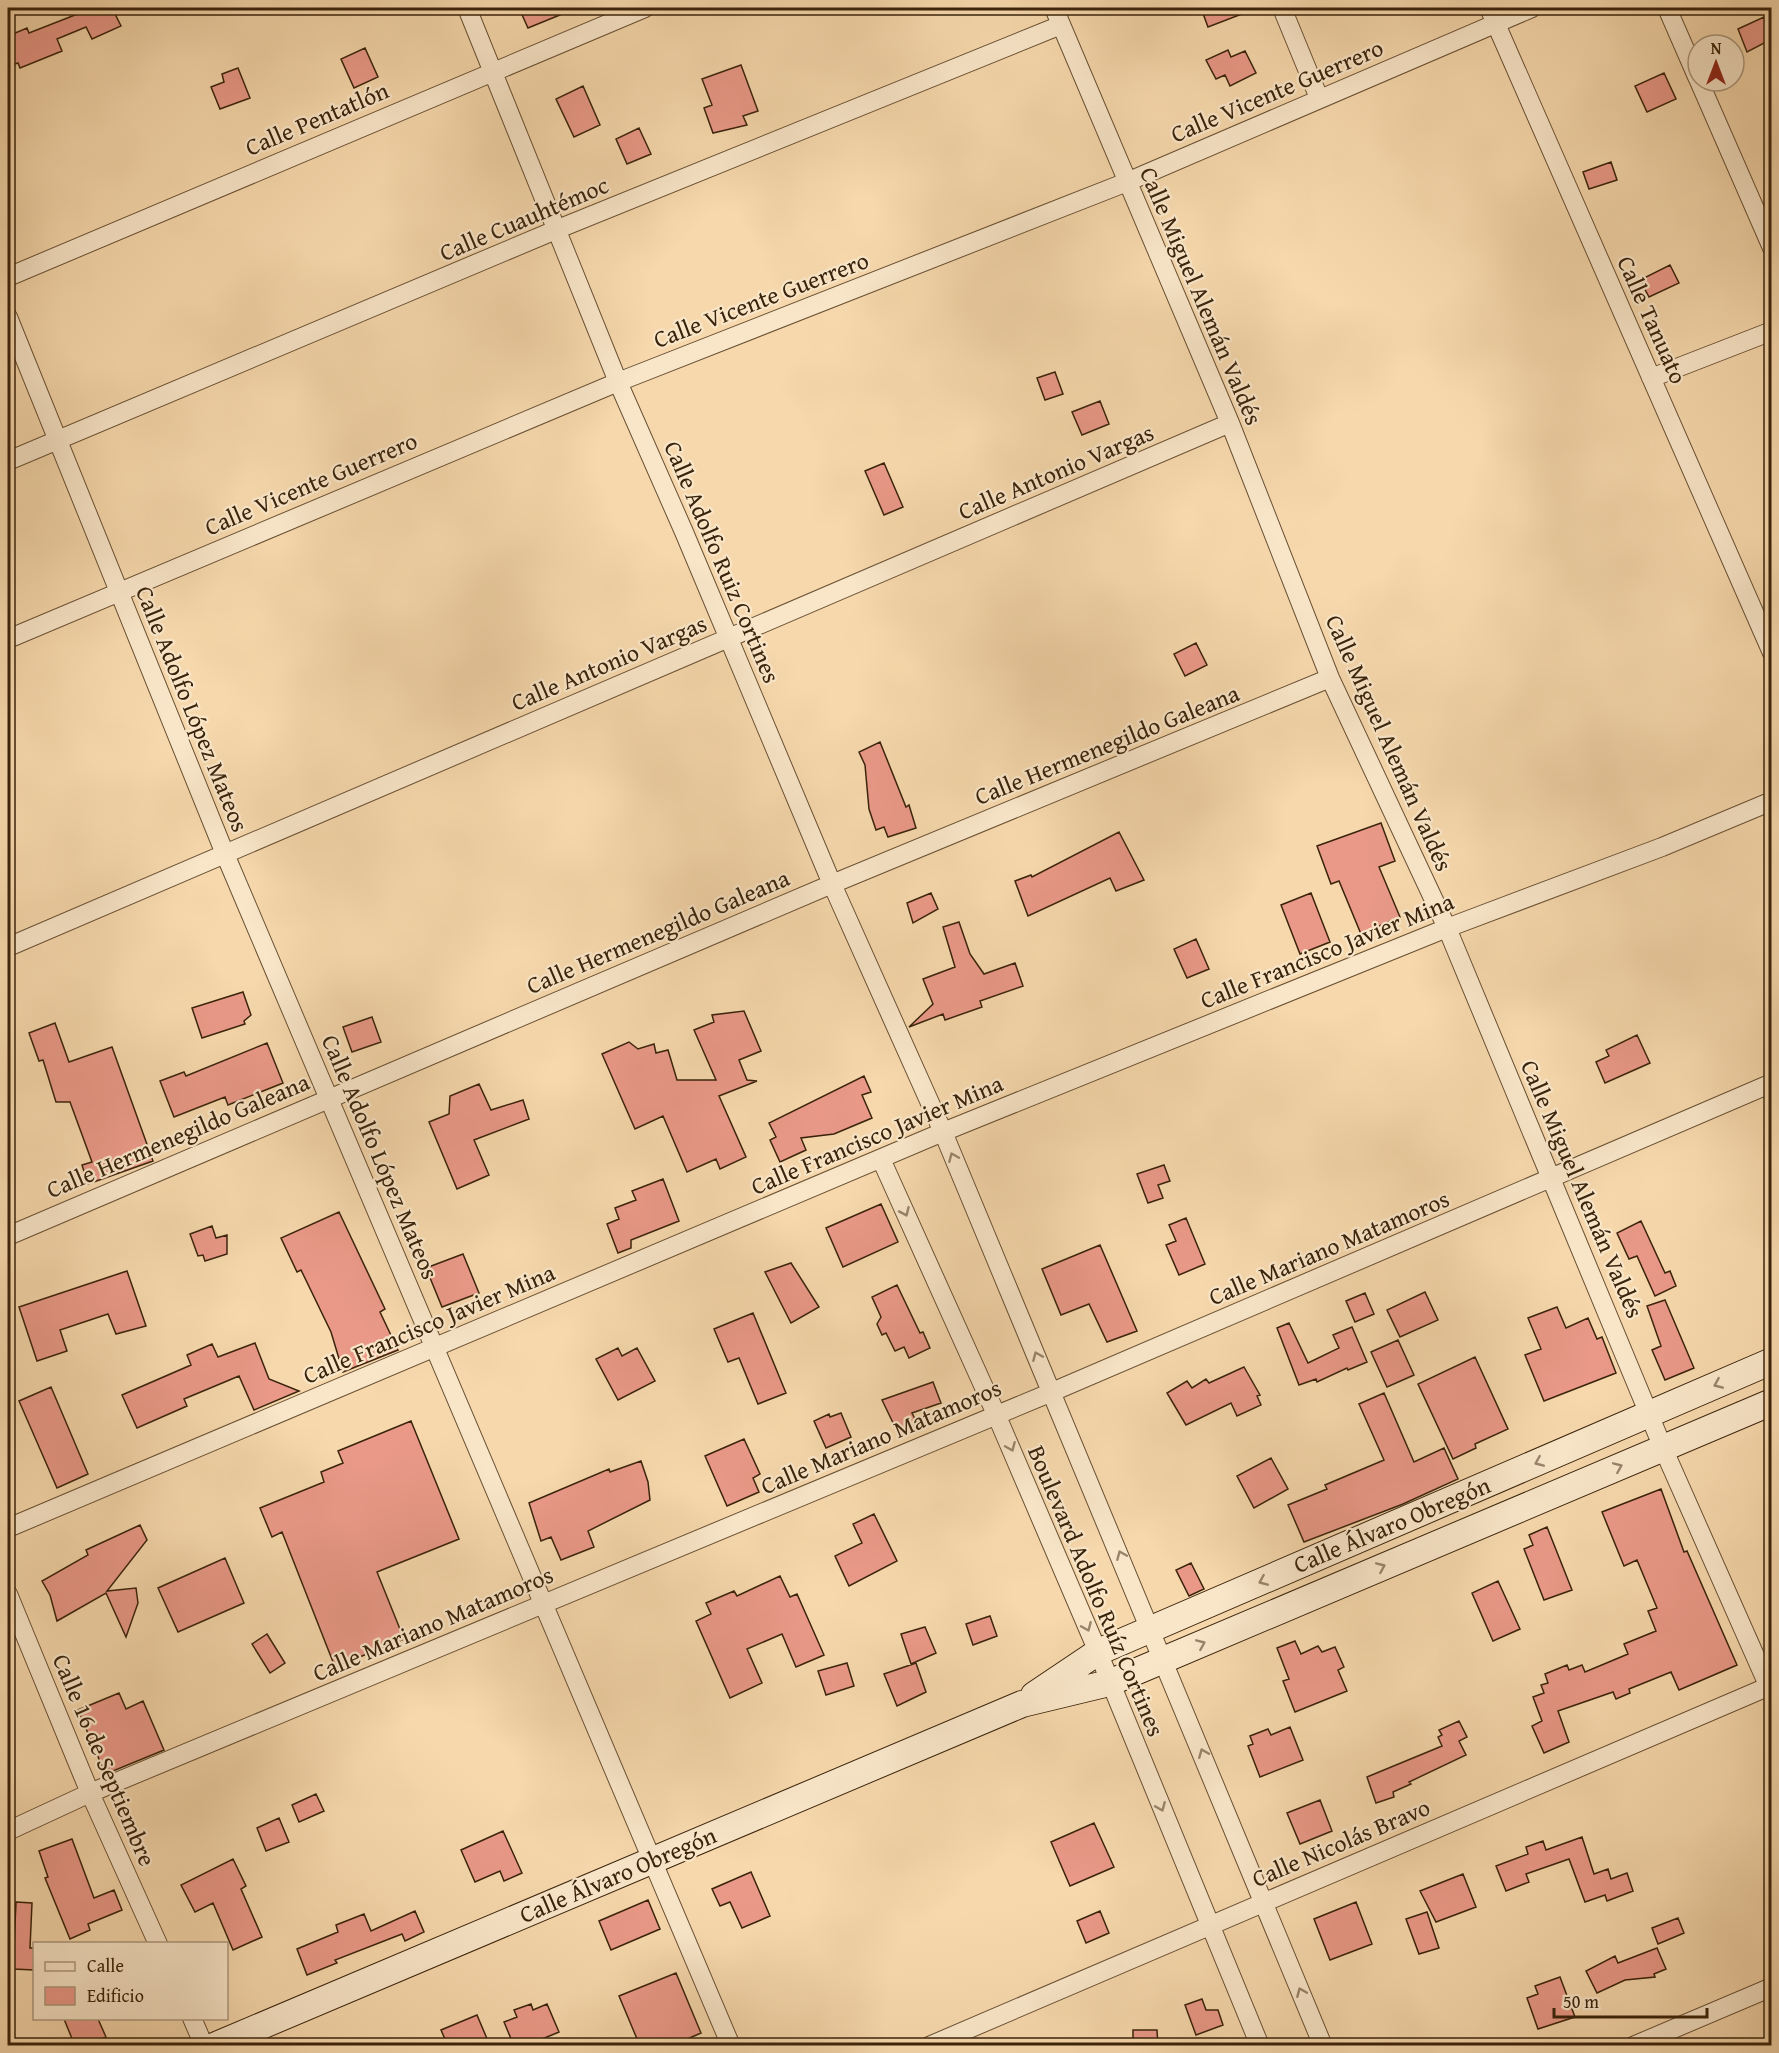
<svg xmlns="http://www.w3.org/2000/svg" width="1779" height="2053" font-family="'Gentium Book Plus',serif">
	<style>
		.building { fill: #ea9988; stroke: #3a230b; stroke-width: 1.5 }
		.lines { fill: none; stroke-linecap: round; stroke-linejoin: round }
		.street-casing { stroke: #695033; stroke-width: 20 }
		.secondary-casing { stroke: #3a230b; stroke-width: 28 }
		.street { stroke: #f9e6c9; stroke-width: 18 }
		.secondary { stroke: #f9e6c9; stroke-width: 26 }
		.oneway { stroke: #9a846a }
		.labels { text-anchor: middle; stroke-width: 4.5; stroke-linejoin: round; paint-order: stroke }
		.street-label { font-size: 24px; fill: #3a230b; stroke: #f9e6c9 }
	</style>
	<rect width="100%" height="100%" fill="#f6d8ac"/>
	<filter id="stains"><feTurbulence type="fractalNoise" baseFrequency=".00333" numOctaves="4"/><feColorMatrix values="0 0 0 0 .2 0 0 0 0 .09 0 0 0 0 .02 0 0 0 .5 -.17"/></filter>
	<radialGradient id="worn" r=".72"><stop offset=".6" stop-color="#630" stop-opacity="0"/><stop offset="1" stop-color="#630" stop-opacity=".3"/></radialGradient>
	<path class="building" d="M 78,8 L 112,8 L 121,26 L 92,39 L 86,27 L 57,39 L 62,51 L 20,68 L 18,63 L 12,65 L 8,53 L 8,36 L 27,28 L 29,33 L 80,13 Z
		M 519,8 L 577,8 L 528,28 Z
		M 1201,8 L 1254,8 L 1255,9 L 1208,27 Z
		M 1764,17 L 1772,39 L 1747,52 L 1738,29 Z
		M 365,48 L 378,77 L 354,88 L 341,59 Z
		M 1228,50 L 1231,57 L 1245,51 L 1256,73 L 1230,86 L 1225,75 L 1216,79 L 1206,60 Z
		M 741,65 L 758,111 L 743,116 L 747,125 L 713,133 L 704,108 L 712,105 L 702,79 Z
		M 238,68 L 250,98 L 220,109 L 211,87 L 224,82 L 222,74 Z
		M 1664,73 L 1676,99 L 1647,112 L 1635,86 Z
		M 583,86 L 600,125 L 574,137 L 556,99 Z
		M 639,128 L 651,154 L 627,164 L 616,139 Z
		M 1611,162 L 1617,180 L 1589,189 L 1583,172 Z
		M 1670,265 L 1679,283 L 1649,297 L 1640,280 Z
		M 1055,372 L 1063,394 L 1045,400 L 1037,378 Z
		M 1100,401 L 1109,424 L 1082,435 L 1072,412 Z
		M 884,463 L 903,507 L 884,515 L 865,471 Z
		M 1196,643 L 1207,665 L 1185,676 L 1174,654 Z
		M 880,742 L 906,807 L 909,805 L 916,828 L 888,837 L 884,827 L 876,830 L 869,809 L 865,765 L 859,752 Z
		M 1381,823 L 1395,861 L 1379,867 L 1400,917 L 1361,934 L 1339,881 L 1331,884 L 1317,846 Z
		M 1119,832 L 1144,880 L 1116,891 L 1110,878 L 1028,916 L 1015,881 L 1031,875 L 1032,877 Z
		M 931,893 L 938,909 L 913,923 L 907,903 Z
		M 1311,893 L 1330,942 L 1300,954 L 1281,905 Z
		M 959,922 L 970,954 L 984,974 L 1015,963 L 1023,986 L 980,1001 L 982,1007 L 945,1020 L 943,1014 L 909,1027 L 933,1004 L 923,979 L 955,967 L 943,927 Z
		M 1196,939 L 1209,969 L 1187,978 L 1174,949 Z
		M 243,992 L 251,1015 L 244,1021 L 245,1024 L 202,1038 L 192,1008 Z
		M 744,1011 L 761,1051 L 739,1060 L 747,1080 L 757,1081 L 719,1096 L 746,1157 L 720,1169 L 716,1159 L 687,1172 L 663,1116 L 635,1129 L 602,1054 L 629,1042 L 638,1049 L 654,1044 L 656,1053 L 668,1050 L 677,1080 L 716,1080 L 694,1030 L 714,1022 L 712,1015 Z
		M 372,1017 L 381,1042 L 352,1052 L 343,1027 Z
		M 55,1023 L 69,1062 L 112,1047 L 153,1161 L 88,1184 L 82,1165 L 92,1162 L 70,1102 L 56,1102 L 43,1060 L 39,1061 L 29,1033 Z
		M 1637,1035 L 1650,1063 L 1605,1083 L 1596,1062 L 1609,1056 L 1606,1050 Z
		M 267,1043 L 283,1083 L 228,1105 L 225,1097 L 174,1117 L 160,1081 L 184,1072 L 186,1076 Z
		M 864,1076 L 871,1092 L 862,1095 L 872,1118 L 834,1134 L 801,1138 L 806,1150 L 780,1162 L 770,1140 L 776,1137 L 769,1123 Z
		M 479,1084 L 491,1110 L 523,1100 L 529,1119 L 474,1140 L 489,1175 L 457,1189 L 429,1122 L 449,1114 L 450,1096 Z
		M 1164,1165 L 1170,1181 L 1158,1185 L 1163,1198 L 1148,1203 L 1137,1174 Z
		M 663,1179 L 679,1221 L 631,1240 L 631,1248 L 618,1253 L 607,1224 L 619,1219 L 615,1208 L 636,1200 L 632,1191 Z
		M 881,1204 L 898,1242 L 843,1267 L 826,1228 Z
		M 339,1212 L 385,1309 L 380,1312 L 398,1350 L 343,1372 L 331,1332 L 301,1270 L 297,1272 L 281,1238 Z
		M 1186,1218 L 1205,1264 L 1179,1275 L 1166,1245 L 1176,1241 L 1169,1225 Z
		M 1641,1221 L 1665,1273 L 1670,1271 L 1676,1286 L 1655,1296 L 1637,1256 L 1629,1259 L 1617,1233 Z
		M 212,1226 L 216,1238 L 227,1235 L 227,1254 L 205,1261 L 203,1255 L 198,1256 L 190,1234 Z
		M 1100,1245 L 1137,1331 L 1107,1342 L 1089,1304 L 1061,1315 L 1042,1269 Z
		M 463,1254 L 479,1293 L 442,1307 L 426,1268 Z
		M 791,1263 L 819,1307 L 791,1323 L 765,1272 Z
		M 127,1271 L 146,1326 L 116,1334 L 108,1314 L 60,1330 L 67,1351 L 37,1361 L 19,1307 Z
		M 897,1285 L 920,1333 L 923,1332 L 930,1348 L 909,1358 L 904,1347 L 895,1351 L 886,1333 L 882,1335 L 877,1324 L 881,1317 L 872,1297 Z
		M 1425,1292 L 1438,1320 L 1400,1337 L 1387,1310 Z
		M 1365,1293 L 1374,1314 L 1355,1322 L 1346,1301 Z
		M 1665,1300 L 1694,1368 L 1665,1380 L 1652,1350 L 1661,1346 L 1647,1306 Z
		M 1557,1307 L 1566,1328 L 1588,1318 L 1597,1339 L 1602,1337 L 1616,1373 L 1544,1401 L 1525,1355 L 1541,1349 L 1528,1318 Z
		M 753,1313 L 786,1393 L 758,1404 L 739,1358 L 728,1362 L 714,1329 Z
		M 1289,1323 L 1308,1363 L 1339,1348 L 1333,1335 L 1352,1327 L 1367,1362 L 1348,1370 L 1347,1368 L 1317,1382 L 1316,1379 L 1299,1385 L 1277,1328 Z
		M 1398,1340 L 1414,1375 L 1387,1387 L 1371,1352 Z
		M 255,1343 L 269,1379 L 299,1391 L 254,1410 L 239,1376 L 184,1399 L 187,1406 L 137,1428 L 122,1395 L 191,1365 L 187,1355 L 212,1344 L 218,1357 Z
		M 618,1348 L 622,1356 L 637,1348 L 655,1381 L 618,1400 L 596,1359 Z
		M 1475,1357 L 1508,1429 L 1475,1444 L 1476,1448 L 1453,1459 L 1418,1384 Z
		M 1244,1367 L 1260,1395 L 1257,1396 L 1261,1405 L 1237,1416 L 1231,1403 L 1186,1425 L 1167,1393 L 1187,1381 L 1192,1388 L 1206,1379 L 1209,1383 Z
		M 933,1382 L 941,1403 L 912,1413 L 917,1423 L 897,1431 L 882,1400 Z
		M 51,1387 L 88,1474 L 57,1488 L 19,1401 Z
		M 1384,1393 L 1414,1462 L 1444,1448 L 1458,1479 L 1403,1504 L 1304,1542 L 1288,1505 L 1327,1489 L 1325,1485 L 1384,1460 L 1359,1404 Z
		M 841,1413 L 851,1437 L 826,1448 L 814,1421 L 829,1414 L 830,1417 Z
		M 411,1421 L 459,1539 L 377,1572 L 404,1639 L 335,1667 L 282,1532 L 272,1537 L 260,1508 L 324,1482 L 321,1472 L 343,1463 L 338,1451 Z
		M 744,1439 L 760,1474 L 753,1478 L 759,1492 L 727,1506 L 705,1456 Z
		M 1271,1458 L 1288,1489 L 1254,1508 L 1237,1476 Z
		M 641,1461 L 648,1482 L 650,1500 L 588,1531 L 594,1547 L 561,1560 L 551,1537 L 541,1541 L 529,1503 L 609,1469 L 610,1472 Z
		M 1661,1489 L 1684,1552 L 1687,1551 L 1737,1665 L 1679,1690 L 1671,1672 L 1629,1689 L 1630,1693 L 1616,1699 L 1613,1692 L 1558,1711 L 1569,1742 L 1544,1753 L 1532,1726 L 1542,1721 L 1533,1697 L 1544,1693 L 1541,1685 L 1548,1683 L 1545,1674 L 1567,1665 L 1569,1670 L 1582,1665 L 1585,1672 L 1628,1654 L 1624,1644 L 1656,1631 L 1648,1611 L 1657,1608 L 1637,1560 L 1624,1566 L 1602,1512 Z
		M 874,1514 L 897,1561 L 849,1586 L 835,1556 L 862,1543 L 853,1524 Z
		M 140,1525 L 147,1540 L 107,1591 L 136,1588 L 138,1603 L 126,1637 L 106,1593 L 57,1621 L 50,1595 L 42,1581 L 88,1555 L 86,1550 Z
		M 1547,1527 L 1572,1590 L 1544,1600 L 1524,1549 L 1533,1545 L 1529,1535 Z
		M 225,1558 L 244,1603 L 178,1632 L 158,1588 Z
		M 1191,1563 L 1204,1589 L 1189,1596 L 1176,1570 Z
		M 780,1576 L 790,1597 L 797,1594 L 824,1655 L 796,1667 L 782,1634 L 747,1649 L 762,1683 L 730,1698 L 696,1621 L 711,1614 L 706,1603 L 734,1591 L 737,1596 Z
		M 1498,1581 L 1520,1629 L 1493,1641 L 1472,1593 Z
		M 990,1616 L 997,1636 L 973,1645 L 966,1624 Z
		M 925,1627 L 936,1653 L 911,1664 L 901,1634 Z
		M 267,1634 L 285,1663 L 270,1673 L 252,1644 Z
		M 1295,1641 L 1301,1654 L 1318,1646 L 1322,1652 L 1335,1647 L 1344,1667 L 1338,1670 L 1347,1691 L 1295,1712 L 1283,1681 L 1289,1679 L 1277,1648 Z
		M 847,1663 L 854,1686 L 826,1695 L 818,1671 Z
		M 916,1663 L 926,1692 L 897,1706 L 884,1674 Z
		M 119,1693 L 126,1709 L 143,1701 L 164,1750 L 113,1771 L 102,1766 L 78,1710 Z
		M 1459,1721 L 1467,1737 L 1459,1741 L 1466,1755 L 1409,1782 L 1411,1784 L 1393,1792 L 1394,1797 L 1376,1803 L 1367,1777 L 1442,1746 L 1438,1737 L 1442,1735 L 1439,1730 Z
		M 1290,1727 L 1303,1760 L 1260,1777 L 1248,1746 L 1253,1744 L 1250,1736 L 1268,1729 L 1271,1735 Z
		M 316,1794 L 324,1811 L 299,1822 L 292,1805 Z
		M 1320,1800 L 1332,1831 L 1300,1844 L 1287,1813 Z
		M 279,1818 L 289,1842 L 266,1851 L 257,1828 Z
		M 1094,1823 L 1114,1867 L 1070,1886 L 1051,1842 Z
		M 503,1831 L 522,1873 L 504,1881 L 500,1871 L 475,1882 L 461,1850 Z
		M 1582,1837 L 1594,1874 L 1608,1869 L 1611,1879 L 1627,1873 L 1633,1891 L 1607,1901 L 1605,1895 L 1585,1902 L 1569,1859 L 1526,1874 L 1529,1882 L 1506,1891 L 1496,1866 L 1528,1854 L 1526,1847 L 1543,1841 L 1546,1850 Z
		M 72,1839 L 94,1898 L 114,1890 L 122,1910 L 88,1924 L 90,1930 L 70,1939 L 45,1878 L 48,1877 L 39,1851 Z
		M 233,1859 L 246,1886 L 241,1889 L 262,1937 L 233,1950 L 213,1903 L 195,1912 L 181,1885 Z
		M 751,1872 L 770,1916 L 742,1928 L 730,1902 L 720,1906 L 712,1889 Z
		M 1463,1874 L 1476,1907 L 1436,1922 L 1420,1891 Z
		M 648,1900 L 660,1929 L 611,1950 L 599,1921 Z
		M 16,1902 L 32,1903 L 30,1948 L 34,1948 L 34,1970 L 13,1969 Z
		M 1356,1902 L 1372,1944 L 1330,1960 L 1314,1919 Z
		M 415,1911 L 424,1932 L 405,1941 L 402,1934 L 335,1960 L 337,1963 L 307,1975 L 297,1949 L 338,1932 L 336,1925 L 364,1914 L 371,1931 Z
		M 1100,1911 L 1109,1933 L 1086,1943 L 1077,1921 Z
		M 1427,1912 L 1439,1948 L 1419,1954 L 1406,1919 Z
		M 1678,1918 L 1684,1933 L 1658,1944 L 1652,1928 Z
		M 1657,1948 L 1666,1969 L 1654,1974 L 1655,1977 L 1625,1980 L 1597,1993 L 1586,1971 L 1615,1956 L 1618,1963 Z
		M 676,1973 L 701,2033 L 671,2046 L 640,2046 L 619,1996 Z
		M 1560,1977 L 1575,2017 L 1538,2029 L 1527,1998 L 1538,1994 L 1535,1986 Z
		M 1202,1999 L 1206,2010 L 1218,2010 L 1223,2025 L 1196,2035 L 1185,2005 Z
		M 531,2004 L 533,2010 L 547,2004 L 559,2032 L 525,2046 L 514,2046 L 504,2022 L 517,2017 L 514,2010 Z
		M 477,2015 L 488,2041 L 477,2046 L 448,2046 L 441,2030 Z
		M 64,2019 L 98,2019 L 106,2037 L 95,2042 L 96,2046 L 75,2046 Z
		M 1133,2030 L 1157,2030 L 1158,2046 L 1133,2046 Z"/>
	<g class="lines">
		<g class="street-casing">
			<path id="street" d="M 467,8 L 618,382 L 684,532 L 832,884 L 943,1132 L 1323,2046
				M 1054,8 L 1230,423 L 1330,678 L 1447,928 L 1663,1448 L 1772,1694
				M 1282,8 L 1319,98
				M 1489,8 L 1772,653
				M 1667,8 L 1698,79
				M 1699,81 L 1772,248
				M 8,277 L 645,8
				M 8,317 L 225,854 L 731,2046
				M 1651,378 L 1772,331
				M 8,461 L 558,229 L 1061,25
				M 8,639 L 618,382 L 1127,182 L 1532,8
				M 8,947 L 1230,423
				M 881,1159 L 996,1414 L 1098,1652 L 1260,2046
				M 8,1236 L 832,884 L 1330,678
				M 8,1528 L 943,1132 L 1447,928 L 1662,847 L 1772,801
				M 8,1594 L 90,1793 L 158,1944
				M 8,1831 L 90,1793 L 1052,1392 L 1772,1083
				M 192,2018 L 204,2046
				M 929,2046 L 1772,1685
				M 1633,2046 L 1772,1987"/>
		</g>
		<g class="secondary-casing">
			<path id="secondary" d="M 1034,1695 L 1098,1652 L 1772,1361
				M 214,2046 L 1022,1704 L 1109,1683 L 1772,1402"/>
		</g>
		<use href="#street" class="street"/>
		<use href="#secondary" class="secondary"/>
	</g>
	<defs><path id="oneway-chevron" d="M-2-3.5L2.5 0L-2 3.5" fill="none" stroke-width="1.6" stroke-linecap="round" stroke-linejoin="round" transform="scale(1.5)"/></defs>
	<g class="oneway">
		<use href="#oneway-chevron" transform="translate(953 1157) rotate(-113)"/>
		<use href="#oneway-chevron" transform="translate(905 1212) rotate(66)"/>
		<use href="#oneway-chevron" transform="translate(1037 1356) rotate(-113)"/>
		<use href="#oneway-chevron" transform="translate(1718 1384) rotate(157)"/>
		<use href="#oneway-chevron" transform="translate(1011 1447) rotate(67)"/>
		<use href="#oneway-chevron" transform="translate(1539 1462) rotate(157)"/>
		<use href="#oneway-chevron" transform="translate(1618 1467) rotate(-23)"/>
		<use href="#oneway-chevron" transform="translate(1121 1555) rotate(-113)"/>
		<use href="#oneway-chevron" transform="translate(1381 1567) rotate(-23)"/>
		<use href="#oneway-chevron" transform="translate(1263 1581) rotate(157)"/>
		<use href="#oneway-chevron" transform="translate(1087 1627) rotate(67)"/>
		<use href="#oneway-chevron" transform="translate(1201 1644) rotate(-23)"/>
		<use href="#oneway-chevron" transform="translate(1203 1753) rotate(-112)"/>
		<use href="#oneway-chevron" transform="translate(1161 1807) rotate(67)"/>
		<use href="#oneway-chevron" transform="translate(1301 1992) rotate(-113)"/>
	</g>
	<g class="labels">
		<g class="street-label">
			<text transform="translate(1277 91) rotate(-23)" y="8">Calle Vicente Guerrero</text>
			<text transform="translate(317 119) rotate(-23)" y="8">Calle Pentatlón</text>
			<text transform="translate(524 219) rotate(-23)" y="8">Calle Cuauhtémoc</text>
			<text transform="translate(1201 296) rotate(67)" y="8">Calle Miguel Alemán Valdés</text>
			<text transform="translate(761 300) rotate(-21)" y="8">Calle Vicente Guerrero</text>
			<text transform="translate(1652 320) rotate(66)" y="8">Calle Tanuato</text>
			<text transform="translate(1056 472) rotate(-23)" y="8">Calle Antonio Vargas</text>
			<text transform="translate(311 484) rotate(-23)" y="8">Calle Vicente Guerrero</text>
			<text transform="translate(722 562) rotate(67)" y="8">Calle Adolfo Ruiz Cortines</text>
			<text transform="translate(609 663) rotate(-23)" y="8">Calle Antonio Vargas</text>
			<text transform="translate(192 709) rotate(68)" y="8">Calle Adolfo López Mateos</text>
			<text transform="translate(1389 743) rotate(66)" y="8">Calle Miguel Alemán Valdés</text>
			<text transform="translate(1107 745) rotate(-22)" y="8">Calle Hermenegildo Galeana</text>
			<text transform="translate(658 932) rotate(-23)" y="8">Calle Hermenegildo Galeana</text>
			<text transform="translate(1327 951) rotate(-22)" y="8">Calle Francisco Javier Mina</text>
			<text transform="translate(877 1135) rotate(-23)" y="8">Calle Francisco Javier Mina</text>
			<text transform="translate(178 1136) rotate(-23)" y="8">Calle Hermenegildo Galeana</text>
			<text transform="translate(380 1157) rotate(67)" y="8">Calle Adolfo López Mateos</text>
			<text transform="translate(1582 1189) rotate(67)" y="8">Calle Miguel Alemán Valdés</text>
			<text transform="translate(1329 1248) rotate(-23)" y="8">Calle Mariano Matamoros</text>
			<text transform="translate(429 1324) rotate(-23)" y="8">Calle Francisco Javier Mina</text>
			<text transform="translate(881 1437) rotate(-23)" y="8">Calle Mariano Matamoros</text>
			<text transform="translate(1392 1525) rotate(-23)" y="8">Calle Álvaro Obregón</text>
			<text transform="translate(1096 1591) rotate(67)" y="8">Boulevard Adolfo Ruíz Cortines</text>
			<text transform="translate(433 1624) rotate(-23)" y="8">Calle Mariano Matamoros</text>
			<text transform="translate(104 1760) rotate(67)" y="8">Calle 16 de Septiembre</text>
			<text transform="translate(1341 1843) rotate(-23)" y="8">Calle Nicolás Bravo</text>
			<text transform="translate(618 1875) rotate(-23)" y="8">Calle Álvaro Obregón</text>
		</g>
	</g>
	<rect width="1779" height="2053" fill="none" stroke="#f6d8ac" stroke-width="30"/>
	<rect x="9" y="9" width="1761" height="2035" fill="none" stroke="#3a230b" stroke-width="3"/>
	<rect x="15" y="15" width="1749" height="2023" fill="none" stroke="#3a230b" stroke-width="1.5"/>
	<rect x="33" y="1942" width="195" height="78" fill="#f9e6c9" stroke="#ad987d" stroke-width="1.5"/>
	<rect x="45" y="1962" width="30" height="9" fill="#f9e6c9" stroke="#ad987d" stroke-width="1.5"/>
	<text x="87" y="1972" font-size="18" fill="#3a230b">Calle</text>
	<rect x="45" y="1987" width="30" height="18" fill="#ea9988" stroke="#ad987d" stroke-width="1.5"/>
	<text x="87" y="2002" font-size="18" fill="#3a230b">Edificio</text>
	<g transform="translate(1716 63)"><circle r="28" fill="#f9e6c9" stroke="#ad987d" stroke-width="1.5"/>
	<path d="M0-4.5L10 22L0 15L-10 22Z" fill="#8f2418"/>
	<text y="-9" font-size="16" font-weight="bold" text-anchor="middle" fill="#3a230b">N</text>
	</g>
	<path d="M1554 2008v9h153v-9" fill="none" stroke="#3a230b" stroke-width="3"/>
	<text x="1563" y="2008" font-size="18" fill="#3a230b" stroke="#f9e6c9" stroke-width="4.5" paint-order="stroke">50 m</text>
	<rect width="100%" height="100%" filter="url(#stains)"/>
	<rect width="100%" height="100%" fill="url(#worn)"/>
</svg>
